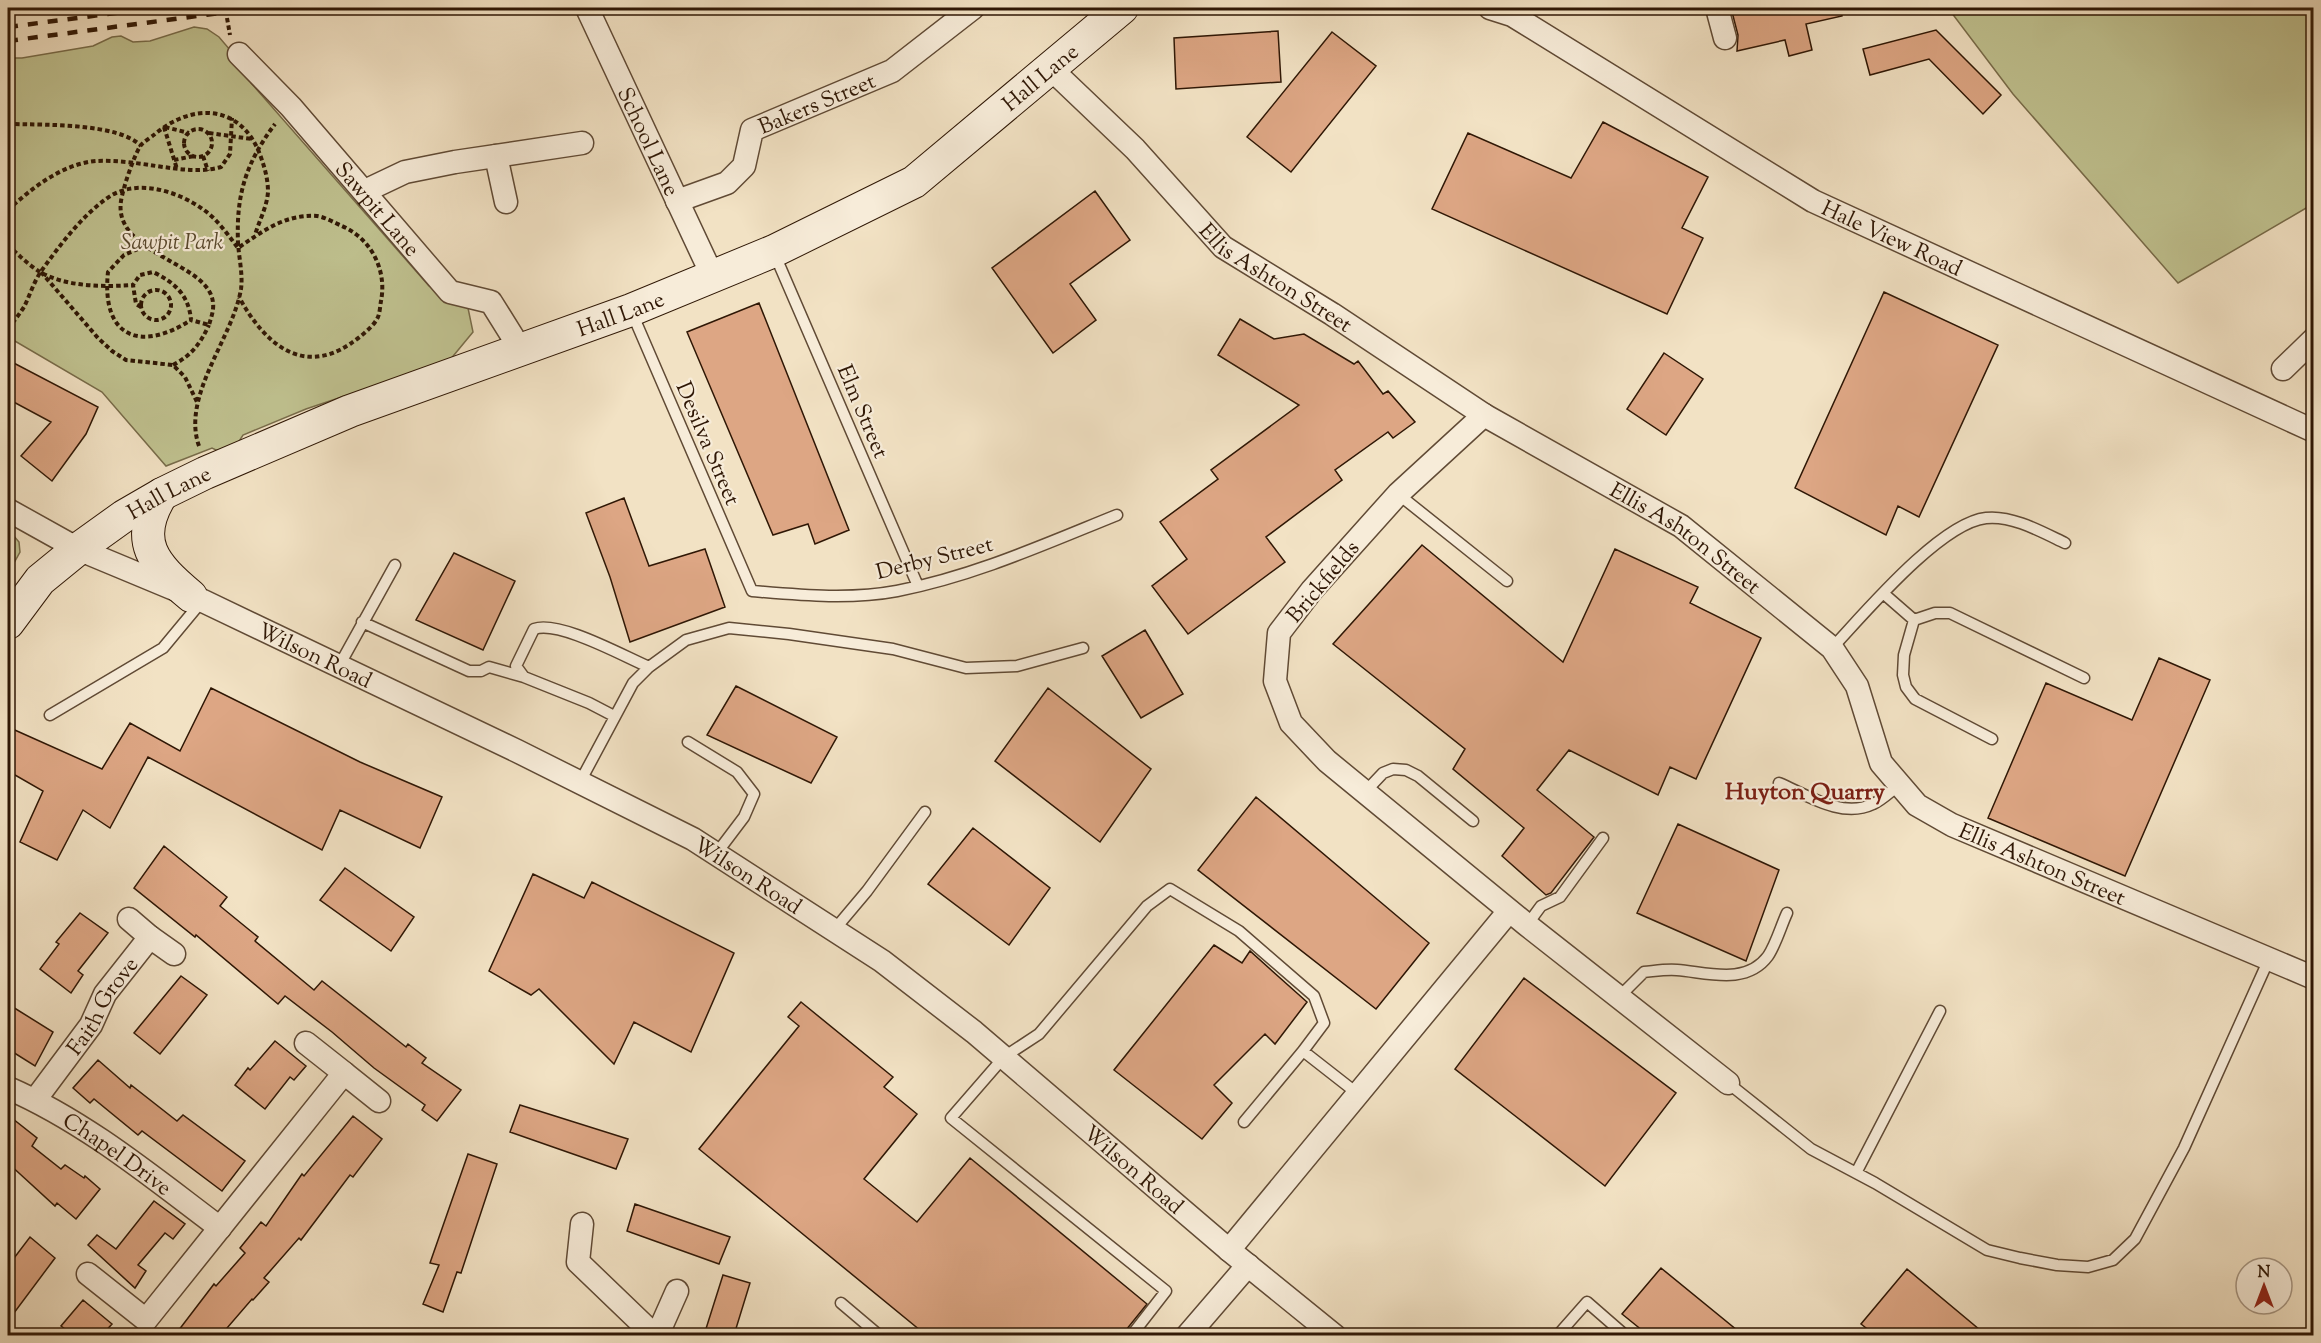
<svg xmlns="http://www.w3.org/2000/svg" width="2321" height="1343" font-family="'Sorts Mill Goudy',serif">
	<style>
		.green { fill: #c0c290; stroke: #786c4a; stroke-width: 1.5 }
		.building { fill: #dda684; stroke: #2f1705; stroke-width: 1.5 }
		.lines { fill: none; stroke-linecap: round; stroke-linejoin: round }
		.lane-casing { stroke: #604a35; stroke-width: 13 }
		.street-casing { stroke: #604a35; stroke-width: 25 }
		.secondary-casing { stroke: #2f1705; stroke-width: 34 }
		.path { stroke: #2f1705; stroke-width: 4; stroke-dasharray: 4.5 3; stroke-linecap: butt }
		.lane { stroke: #f7ecd9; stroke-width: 10 }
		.street { stroke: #f7ecd9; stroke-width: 22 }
		.secondary { stroke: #f7ecd9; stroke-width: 32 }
		.rail { stroke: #2f1705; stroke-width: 4.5; stroke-dasharray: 10 10; stroke-linecap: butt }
		.labels { text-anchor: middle; stroke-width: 4.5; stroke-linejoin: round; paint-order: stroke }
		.street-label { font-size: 22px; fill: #2f1705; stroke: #f7ecd9 }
		.park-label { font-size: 22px; font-style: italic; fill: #5a4a2f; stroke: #f7ecd9 }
		.neighbourhood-label { font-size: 24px; font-weight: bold; fill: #7a1f14; stroke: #f7ecd9 }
	</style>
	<rect width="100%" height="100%" fill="#f2e2c4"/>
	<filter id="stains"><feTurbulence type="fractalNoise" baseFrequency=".00333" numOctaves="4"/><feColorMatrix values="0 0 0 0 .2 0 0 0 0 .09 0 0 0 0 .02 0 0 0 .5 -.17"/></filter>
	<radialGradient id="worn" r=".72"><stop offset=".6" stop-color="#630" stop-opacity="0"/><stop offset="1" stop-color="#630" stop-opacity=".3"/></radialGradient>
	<path class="green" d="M 1948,8 L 2313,8 L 2313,204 L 2178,283 L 2013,94 Z
		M 194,27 L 207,29 L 219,37 L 254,78 L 251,83 L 429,286 L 468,308 L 473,332 L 449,361 L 306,409 L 243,435 L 238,443 L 218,451 L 212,448 L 166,466 L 102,392 L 8,337 L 8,58 L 22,58 L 93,46 L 112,37 L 121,36 L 133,42 L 150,41 Z
		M 8,529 L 19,542 L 20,552 L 14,563 L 8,585 Z"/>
	<path class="building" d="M 1731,8 L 1841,8 L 1842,16 L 1806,24 L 1812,50 L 1789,56 L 1785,40 L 1737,51 L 1738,35 Z
		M 1936,30 L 2001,95 L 1983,114 L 1929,59 L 1870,75 L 1863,49 Z
		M 1278,31 L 1281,82 L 1176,89 L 1174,38 Z
		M 1332,32 L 1376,66 L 1291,172 L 1247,137 Z
		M 1603,122 L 1708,177 L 1682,228 L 1703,238 L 1667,314 L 1432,209 L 1468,133 L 1571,178 Z
		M 1095,191 L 1130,240 L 1070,284 L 1096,320 L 1053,353 L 992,268 Z
		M 1884,292 L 1998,345 L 1919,517 L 1898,506 L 1886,535 L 1795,488 Z
		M 759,303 L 849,530 L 815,544 L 808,524 L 773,535 L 687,332 Z
		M 1240,319 L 1274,339 L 1304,334 L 1354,364 L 1358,361 L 1383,394 L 1388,391 L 1415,422 L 1393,438 L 1388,432 L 1335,470 L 1342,480 L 1266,537 L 1285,562 L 1188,634 L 1152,586 L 1187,559 L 1160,522 L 1218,479 L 1211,470 L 1299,405 L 1218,355 Z
		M 1664,353 L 1703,379 L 1666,435 L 1627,409 Z
		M 8,360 L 98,407 L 86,434 L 52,481 L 21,456 L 51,422 L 8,399 Z
		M 624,498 L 649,566 L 705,549 L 725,607 L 630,642 L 610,577 L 586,513 Z
		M 1422,545 L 1563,662 L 1615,549 L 1698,587 L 1690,603 L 1761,638 L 1696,779 L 1670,767 L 1658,795 L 1569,750 L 1537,790 L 1594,837 L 1551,893 L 1546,895 L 1502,856 L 1524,828 L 1453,769 L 1465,749 L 1333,644 Z
		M 454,553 L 515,581 L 483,650 L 416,620 Z
		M 1145,630 L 1183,694 L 1141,718 L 1102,656 Z
		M 2159,658 L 2210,680 L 2125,876 L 1988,818 L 2046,683 L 2132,720 Z
		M 736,686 L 837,737 L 811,783 L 707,735 Z
		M 211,688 L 360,762 L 442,797 L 420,848 L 340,810 L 322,850 L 148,757 L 110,828 L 83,810 L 57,860 L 20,842 L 43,791 L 8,771 L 8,727 L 102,769 L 130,723 L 180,751 Z
		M 1048,688 L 1151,769 L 1100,842 L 995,761 Z
		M 1256,797 L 1429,943 L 1376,1009 L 1198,870 Z
		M 1678,824 L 1779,870 L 1746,961 L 1637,913 Z
		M 973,828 L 1050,888 L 1009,945 L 928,884 Z
		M 164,846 L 227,897 L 220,906 L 258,937 L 255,941 L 314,990 L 322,981 L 406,1047 L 408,1044 L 426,1058 L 422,1063 L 461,1090 L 437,1121 L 422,1110 L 425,1105 L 374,1068 L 332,1032 L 285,996 L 278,1004 L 196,935 L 195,937 L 134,888 Z
		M 345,868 L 414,917 L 391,951 L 320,900 Z
		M 533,874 L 584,898 L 592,882 L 734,953 L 691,1052 L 634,1022 L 614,1064 L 539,989 L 531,995 L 489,971 Z
		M 80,913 L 108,933 L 78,971 L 83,975 L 71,993 L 40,969 L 59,944 L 56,942 Z
		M 1214,945 L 1242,963 L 1250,951 L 1307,1002 L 1275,1044 L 1265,1034 L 1214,1085 L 1232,1103 L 1202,1139 L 1114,1070 Z
		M 181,976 L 207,995 L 160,1054 L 134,1033 Z
		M 1524,978 L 1676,1093 L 1605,1186 L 1455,1069 Z
		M 801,1002 L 893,1077 L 884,1087 L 917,1114 L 864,1179 L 917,1222 L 970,1158 L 1147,1304 L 1122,1335 L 926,1335 L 699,1149 L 799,1026 L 788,1017 Z
		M 8,1004 L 53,1032 L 35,1066 L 8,1049 Z
		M 275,1041 L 306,1066 L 294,1080 L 290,1077 L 265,1109 L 235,1085 L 248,1068 L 250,1070 Z
		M 98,1060 L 130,1088 L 131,1085 L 177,1121 L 183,1115 L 245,1161 L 222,1191 L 142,1131 L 138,1135 L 94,1099 L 90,1103 L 73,1088 Z
		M 520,1105 L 628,1139 L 616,1169 L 510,1132 Z
		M 8,1115 L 37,1138 L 32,1146 L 61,1169 L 65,1165 L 84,1178 L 85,1176 L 100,1189 L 76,1219 L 57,1203 L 55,1206 L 8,1163 Z
		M 353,1116 L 382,1139 L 353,1177 L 350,1175 L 301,1240 L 299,1238 L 264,1278 L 269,1282 L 253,1300 L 252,1299 L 221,1335 L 175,1335 L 214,1284 L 216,1286 L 245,1253 L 240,1248 L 261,1222 L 266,1226 L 302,1174 L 304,1176 Z
		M 468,1154 L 497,1164 L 461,1273 L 457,1272 L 443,1312 L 423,1304 L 439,1265 L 430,1263 Z
		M 154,1201 L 185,1224 L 173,1239 L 165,1233 L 138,1265 L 146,1271 L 135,1288 L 88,1245 L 97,1235 L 116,1249 Z
		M 635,1204 L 730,1237 L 719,1264 L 627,1231 Z
		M 30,1237 L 55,1258 L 8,1321 L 8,1266 Z
		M 1661,1268 L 1743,1335 L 1648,1335 L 1622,1314 Z
		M 1907,1269 L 1986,1335 L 1875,1335 L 1861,1324 Z
		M 723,1275 L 750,1283 L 734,1335 L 704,1335 Z
		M 83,1300 L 112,1324 L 102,1335 L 73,1335 L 61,1326 Z"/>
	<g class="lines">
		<g class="lane-casing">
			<path id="lane" d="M 775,255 L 918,586
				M 632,313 L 752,591 C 800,595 849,600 897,591 C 974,576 1045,544 1117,515
				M 1398,494 L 1507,581
				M 1883,593 L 1914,620 L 1904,655 L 1903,675 L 1906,687 L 1915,699 L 1992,739
				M 1914,620 L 1935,613 L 1950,613 L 2084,678
				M 362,622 L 469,671 L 481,671 L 489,667 L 524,677
				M 1832,648 C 1864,614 1940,523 1986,518 C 2012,515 2042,532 2065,543
				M 339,666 L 395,565
				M 50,715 L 163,648 L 202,601
				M 614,716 L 589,703 L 524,677 L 516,666 L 534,629 C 559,620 623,656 649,667
				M 688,742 L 737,772 L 754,794 L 744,817 L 716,854
				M 580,782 L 633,683 L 649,667 L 686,640 L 729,628 L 789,634 L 893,649 L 966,668 L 1017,666 L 1083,648
				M 1779,783 C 1807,795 1842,819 1873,804 C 1882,800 1891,791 1899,785
				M 1365,792 L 1383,773 L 1393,769 L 1406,770 L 1418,776 L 1473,821
				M 1527,925 L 1541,906 L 1560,897 L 1603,838
				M 835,929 L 867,891 L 925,812
				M 1619,997 L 1644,972 C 1655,971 1666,969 1677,970 C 1706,972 1746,986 1768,956 C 1776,944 1781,926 1787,913
				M 1303,1051 L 1358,1094
				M 1728,1083 L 1811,1149 L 1875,1183 L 1987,1250 L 2020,1258 L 2057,1265 L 2088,1267 L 2113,1260 L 2135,1239 L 2184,1148 L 2269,959
				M 1856,1173 L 1940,1011
				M 841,1303 L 880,1336
				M 1131,1336 L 1166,1291 L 951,1118 L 1004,1057 L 1039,1034 L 1147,906 L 1170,889 L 1239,931 L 1314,996 L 1324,1023 L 1303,1051 L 1244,1122
				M 1557,1336 L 1587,1302 L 1626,1336"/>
		</g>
		<g class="street-casing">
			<g id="street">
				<path id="s1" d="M 587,8 L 712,275"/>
				<path id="s2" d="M 1490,8 L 1512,15 L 1813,201 L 2314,431"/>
				<path d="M 1717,8 L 1725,38"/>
				<path id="s3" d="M 239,54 L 291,107 L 450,292 L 491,302 L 521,350"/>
				<path id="s4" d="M 1050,68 L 1135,149 L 1223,247 L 1332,314 L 1484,415 L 1681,526 L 1832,648 L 1857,686 L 1881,763 L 1917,805 L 1952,825 L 2314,978"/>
				<path d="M 496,156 L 506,202"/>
				<path d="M 365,191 L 405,172 L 455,162 L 582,143"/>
				<path id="s5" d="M 677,201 L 727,183 L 744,166 L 752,130 L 892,71 L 973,8"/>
				<path d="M 2283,369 L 2314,339"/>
				<path d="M 1484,415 L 1398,494 L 1312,590 L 1279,633 L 1275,681 L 1291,723 L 1327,761 L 1527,925 L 1728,1083"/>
				<path id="s6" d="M 8,510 L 78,549 L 203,601 L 517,751 L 693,839 L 882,961 L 974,1032 L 1229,1250 L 1335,1336"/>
				<path d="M 129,919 L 150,937"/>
				<path d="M 344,1073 L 379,1101"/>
				<path id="s7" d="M 8,1088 C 86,1122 152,1177 220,1228"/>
				<path id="s8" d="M 35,1100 L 91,1025 L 105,994 L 150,937 L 174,954"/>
				<path d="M 582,1224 L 578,1262 L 655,1336"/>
				<path d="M 1229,1250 L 1509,911"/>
				<path d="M 88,1274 L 146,1320 L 344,1073 L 306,1043"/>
				<path d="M 657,1336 L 677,1291"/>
				<path d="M 1187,1336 L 1248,1265"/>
			</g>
		</g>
		<g class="secondary-casing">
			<g id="secondary">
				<path d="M 162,494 C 132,541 154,565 191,596"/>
				<path id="s9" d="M 8,623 L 40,580 L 78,549 L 124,516 L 162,494 L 205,473 L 350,411 L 631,310 L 774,251 L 914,182 L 1122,8"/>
			</g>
		</g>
		<path class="path" d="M 227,18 L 230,35
			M 8,126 L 14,124 C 45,125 119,123 141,146
			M 164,127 L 177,169
			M 165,127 L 189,133
			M184 143a14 14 0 1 1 28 0a14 14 0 1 1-28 0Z
			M 209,133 L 252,139
			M 203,156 L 208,171
			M 174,160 L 194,156
			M 8,210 C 32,188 62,164 96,161 C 115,160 137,163 156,166 C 179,169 199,173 221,167 L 230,154 L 232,118
			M 8,245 C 17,254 29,265 40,272 C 66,287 104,287 133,285
			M 145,246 L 124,255 L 108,272 C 101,337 140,353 191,320
			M 41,272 L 98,338 L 112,351 L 126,360 L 173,365 L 185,377 L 198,404
			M141 305a15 15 0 1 1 30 0a15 15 0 1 1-30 0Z
			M 141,307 L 136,304 L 133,285 L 140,275 L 153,272 C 174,282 189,295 191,320 L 209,325 C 211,318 214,310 213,303 C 210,262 113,255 121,201 C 123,188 134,155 141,145 C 145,141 151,137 155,134 C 192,103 239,104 259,152 C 264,165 268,178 268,192 C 267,207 259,221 255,235
			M 8,329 C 13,322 19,315 24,307 C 30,295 34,281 42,270 C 60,245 81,217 106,199 C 135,177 178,191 204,210 C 218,220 228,235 238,248 C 263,231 285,214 317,216 C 325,217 335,223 342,226 C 372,239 387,271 381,301 C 380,306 380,314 377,319 C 372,328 359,338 350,344 C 300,377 263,341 239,297
			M 173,365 C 192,355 200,344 209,325
			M 199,446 C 181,396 233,338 241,289 C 243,275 239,258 238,243 C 236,194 246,163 275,124"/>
		<use href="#lane" class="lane"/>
		<use href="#street" class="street"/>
		<use href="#secondary" class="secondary"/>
		<path class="rail" d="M 8,27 L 154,8
			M 8,41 L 258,8"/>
	</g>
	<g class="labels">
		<g class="street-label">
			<text dy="8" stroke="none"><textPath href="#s9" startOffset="1182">Hall Lane</textPath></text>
			<text dy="8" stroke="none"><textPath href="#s5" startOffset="184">Bakers Street</textPath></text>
			<text dy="8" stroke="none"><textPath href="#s1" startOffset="147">School Lane</textPath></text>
			<text dy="8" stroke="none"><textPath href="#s3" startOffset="208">Sawpit Lane</textPath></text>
			<text dy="8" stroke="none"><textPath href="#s2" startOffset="464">Hale View Road</textPath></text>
			<text dy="8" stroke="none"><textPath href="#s4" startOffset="310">Ellis Ashton Street</textPath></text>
			<text dy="8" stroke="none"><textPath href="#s9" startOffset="696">Hall Lane</textPath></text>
			<text transform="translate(864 411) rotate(67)" y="8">Elm Street</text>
			<text transform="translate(709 443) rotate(67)" y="8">Desilva Street</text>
			<text dy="8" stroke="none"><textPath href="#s9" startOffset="210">Hall Lane</textPath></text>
			<text dy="8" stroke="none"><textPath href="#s4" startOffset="796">Ellis Ashton Street</textPath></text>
			<text transform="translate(934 557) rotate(-14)" y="8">Derby Street</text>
			<text transform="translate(1322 581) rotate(-50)" y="8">Brickfields</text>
			<text dy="8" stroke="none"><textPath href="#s6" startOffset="340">Wilson Road</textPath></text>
			<text dy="8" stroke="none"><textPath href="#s4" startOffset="1300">Ellis Ashton Street</textPath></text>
			<text dy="8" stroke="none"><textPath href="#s6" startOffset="826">Wilson Road</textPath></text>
			<text dy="8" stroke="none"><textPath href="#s8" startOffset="116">Faith Grove</textPath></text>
			<text dy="8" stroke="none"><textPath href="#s7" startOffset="128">Chapel Drive</textPath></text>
			<text dy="8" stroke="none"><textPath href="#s6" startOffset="1312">Wilson Road</textPath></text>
		</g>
		<g class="park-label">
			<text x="172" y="249">Sawpit Park</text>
		</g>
		<g class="neighbourhood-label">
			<text x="1805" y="799">Huyton Quarry</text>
		</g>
	</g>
	<rect width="2321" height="1343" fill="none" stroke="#f2e2c4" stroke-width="30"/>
	<rect x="9" y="9" width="2303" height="1325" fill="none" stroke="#2f1705" stroke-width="3"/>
	<rect x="15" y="15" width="2291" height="1313" fill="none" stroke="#2f1705" stroke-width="1.5"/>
	<g transform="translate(2264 1286)"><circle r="28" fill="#f7ecd9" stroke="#a79784" stroke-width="1.5"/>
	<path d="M0-4.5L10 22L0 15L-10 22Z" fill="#8f2418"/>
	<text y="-9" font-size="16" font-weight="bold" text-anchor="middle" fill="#2f1705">N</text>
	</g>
	<rect width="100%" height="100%" filter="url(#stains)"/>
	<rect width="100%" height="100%" fill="url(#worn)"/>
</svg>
